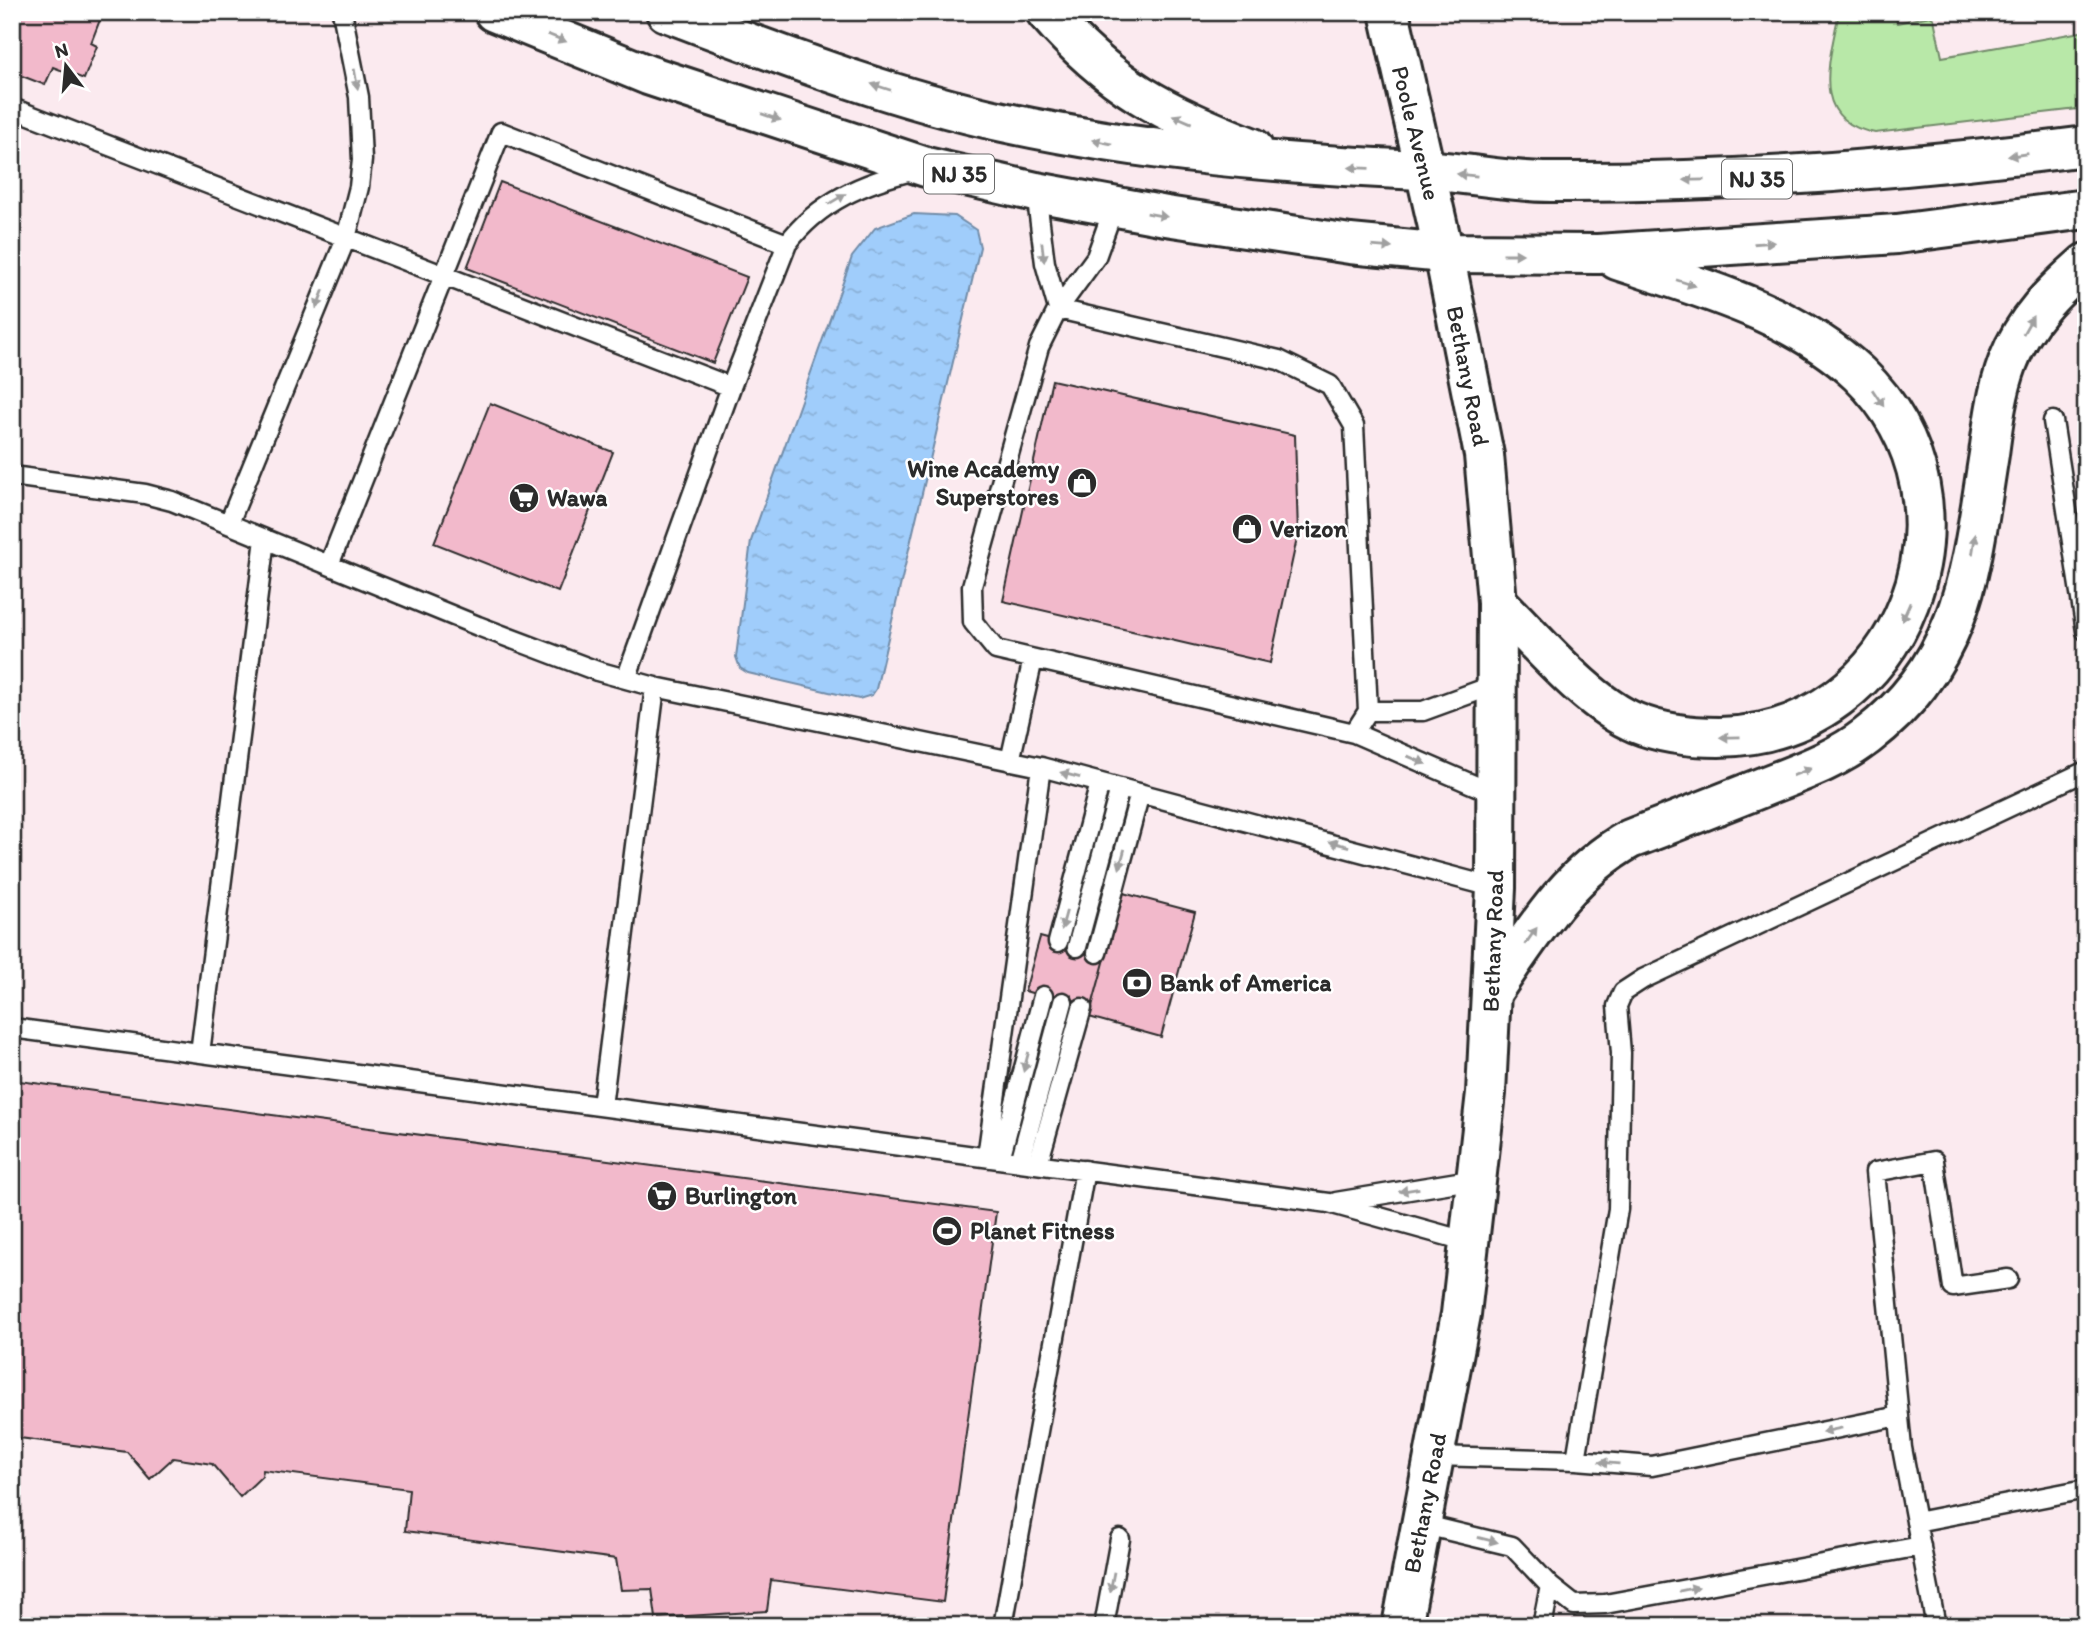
<svg xmlns="http://www.w3.org/2000/svg" width="2098" height="1638" font-family="Itim,sans-serif">
	<style>
		.green { fill: #b8e8a8; stroke: #728a6a; stroke-width: 2 }
		.water { fill: url(#water-ripples); stroke: #718ca8; stroke-width: 2 }
		.building { fill: #f2b9cb; stroke: #2b2b2b; stroke-width: 2 }
		.lines { fill: none; stroke-linecap: round; stroke-linejoin: round }
		.lane-casing { stroke: #2b2b2b; stroke-width: 23 }
		.secondary-casing { stroke: #2b2b2b; stroke-width: 44 }
		.highway-casing { stroke: #2b2b2b; stroke-width: 44 }
		.lane { stroke: #fff; stroke-width: 18 }
		.secondary { stroke: #fff; stroke-width: 38 }
		.highway { stroke: #fff; stroke-width: 38 }
		.oneway { fill: #a0a0a0 }
		.labels { text-anchor: middle; stroke-width: 5; stroke-linejoin: round; paint-order: stroke }
		.shield { fill: #fff; stroke: #6b6b6b; stroke-width: 2 }
		.shield-label { font-size: 23px; font-weight: bold; fill: #2b2b2b }
		.street-label { font-size: 24px; fill: #2b2b2b; stroke: #fff }
		.poi-label { font-size: 24px; font-weight: bold; fill: #2b2b2b; stroke: #fff; text-anchor: start }
	</style>
	<defs>
		<pattern id="water-ripples" width="26" height="14" patternUnits="userSpaceOnUse" patternTransform="scale(1.75)"><rect width="26" height="14" fill="#a0cdfb"/><path d="M2 4q2-2 4 0t4 0M15 11q2-2 4 0t4 0" fill="none" stroke="#8ab0d7"/></pattern>
	</defs>
	<rect width="100%" height="100%" fill="#fbeaef"/>
	<filter id="ink" filterUnits="userSpaceOnUse"><feTurbulence type="fractalNoise" baseFrequency=".0143" numOctaves="2"/><feDisplacementMap in="SourceGraphic" scale="14" xChannelSelector="R" yChannelSelector="G"/><feConvolveMatrix kernelMatrix="1 2 1 2 8 2 1 2 1" color-interpolation-filters="sRGB"/></filter>
	<g filter="url(#ink)">
		<path class="green" d="M 1839,12 L 1895,12 L 1897,23 L 1930,16 L 1934,19 L 1942,57 L 2086,31 L 2086,108 L 1875,133 C 1808,121 1830,60 1839,12 Z"/>
		<path class="water" d="M 914,214 L 955,216 L 976,230 L 980,247 L 876,689 L 872,695 L 859,699 L 748,673 L 740,668 L 736,657 L 751,541 L 852,257 L 875,228 Z"/>
		<path class="building" d="M 12,12 L 103,12 L 91,43 L 97,46 L 84,79 L 53,67 L 45,85 L 12,72 Z
			M 500,182 L 747,277 L 713,363 L 467,268 Z
			M 1052,380 L 1295,435 L 1298,534 L 1270,663 L 1003,601 Z
			M 490,403 L 613,452 L 558,592 L 434,543 Z
			M 1123,893 L 1195,912 L 1161,1037 L 1089,1017 Z
			M 1040,937 L 1106,955 L 1091,1010 L 1025,991 Z
			M 12,1080 L 996,1212 L 943,1602 L 771,1580 L 767,1611 L 656,1618 L 652,1589 L 621,1590 L 616,1559 L 405,1531 L 409,1489 L 263,1470 L 262,1476 L 240,1497 L 212,1464 L 173,1458 L 150,1479 L 127,1452 L 12,1437 Z"/>
		<g class="lines">
			<g class="lane-casing">
				<path id="lane" d="M 12,108 L 731,387
					M 1036,192 L 1045,263 L 1058,309
					M 1058,309 L 1279,360 L 1330,385 L 1354,426 L 1368,711 L 1354,733 L 996,650 L 973,622 L 972,586 L 1039,347 L 1058,309 L 1096,257 L 1114,207
					M 2053,421 L 2086,631
					M 12,476 L 145,494 L 172,501 L 478,626 L 597,671 L 655,687 L 1041,767 L 1496,888
					M 229,523 L 346,238 L 359,187 L 362,160 L 359,97 L 342,12
					M 329,565 L 501,132 L 787,244
					M 626,679 L 731,387 L 787,244 C 819,201 865,182 916,170
					M 1368,711 L 1423,711 L 1497,684
					M 1354,733 L 1497,795
					M 1010,761 L 1033,659
					M 1058,942 L 1100,783
					M 1077,947 L 1120,788
					M 1097,953 L 1140,793
					M 12,1028 L 1329,1203 L 1469,1242
					M 200,1053 L 265,539
					M 602,1106 L 655,687
					M 987,1157 L 1041,767
					M 1000,1159 L 1043,996
					M 1020,1162 L 1063,1002
					M 1038,1164 L 1082,1008
					M 1336,1202 L 1476,1179
					M 1434,1456 L 1576,1460 L 1652,1466 L 1899,1416
					M 1576,1460 L 1618,1209 L 1621,1053 L 1617,1006 L 1623,992 L 1643,979 L 2086,771
					M 1916,1522 L 2086,1489
					M 1421,1524 L 1512,1546 L 1550,1586 L 1574,1605 L 1605,1604 L 1921,1546
					M 1003,1626 L 1085,1170
					M 1104,1626 L 1120,1539
					M 1542,1626 L 1550,1586
					M 1936,1626 L 1902,1448 L 1875,1172 L 1934,1161 L 1953,1287 L 2008,1279"/>
			</g>
			<g class="secondary-casing">
				<path id="secondary" d="M 1389,12 L 1444,253 L 1484,455 L 1497,602 L 1496,888 L 1486,1093 L 1461,1314 L 1402,1626"/>
			</g>
			<g class="highway-casing">
				<path id="highway" d="M 494,12 L 648,75 L 926,167 L 1036,192 L 1166,216 L 1350,244 L 1444,253 L 1598,254 L 1897,234 L 2086,209
					M 666,12 C 776,53 888,97 1003,122 C 1141,152 1280,164 1421,170 C 1464,172 1507,182 1551,182 C 1730,183 1908,169 2086,146
					M 1046,12 C 1111,87 1163,112 1253,148
					M 1497,602 C 1535,639 1588,704 1636,723 C 1663,734 1690,737 1719,737 C 1905,735 1993,503 1859,374 C 1793,312 1701,288 1617,260
					M 1492,992 C 1532,934 1567,874 1630,839 C 1673,823 1715,806 1758,789 C 1795,774 1835,761 1867,736 C 1965,661 1971,567 1989,454 C 1993,423 1997,391 2008,362 C 2024,320 2054,291 2086,263"/>
			</g>
			<use href="#lane" class="lane"/>
			<use href="#secondary" class="secondary"/>
			<use href="#highway" class="highway"/>
		</g>
		<defs><path id="oneway-solid" d="M-6-.8H1V-3.2L6.5 0L1 3.2V.8H-6Z" transform="scale(1.75)"/></defs>
		<g class="oneway">
			<use href="#oneway-solid" transform="translate(557 38) rotate(22)"/>
			<use href="#oneway-solid" transform="translate(356 79) rotate(80)"/>
			<use href="#oneway-solid" transform="translate(881 87) rotate(-162)"/>
			<use href="#oneway-solid" transform="translate(771 117) rotate(19)"/>
			<use href="#oneway-solid" transform="translate(1182 119) rotate(-157)"/>
			<use href="#oneway-solid" transform="translate(1102 142) rotate(-169)"/>
			<use href="#oneway-solid" transform="translate(2018 155) rotate(172)"/>
			<use href="#oneway-solid" transform="translate(1359 168) rotate(-178)"/>
			<use href="#oneway-solid" transform="translate(1467 175) rotate(-174)"/>
			<use href="#oneway-solid" transform="translate(1694 180) rotate(179)"/>
			<use href="#oneway-solid" transform="translate(837 199) rotate(-31)"/>
			<use href="#oneway-solid" transform="translate(1157 215) rotate(10)"/>
			<use href="#oneway-solid" transform="translate(1764 243) rotate(-4)"/>
			<use href="#oneway-solid" transform="translate(1382 247) rotate(5)"/>
			<use href="#oneway-solid" transform="translate(1043 252) rotate(83)"/>
			<use href="#oneway-solid" transform="translate(1513 254)"/>
			<use href="#oneway-solid" transform="translate(1686 283) rotate(18)"/>
			<use href="#oneway-solid" transform="translate(320 299) rotate(112)"/>
			<use href="#oneway-solid" transform="translate(2028 325) rotate(-61)"/>
			<use href="#oneway-solid" transform="translate(1878 398) rotate(56)"/>
			<use href="#oneway-solid" transform="translate(1974 544) rotate(-81)"/>
			<use href="#oneway-solid" transform="translate(1906 612) rotate(114)"/>
			<use href="#oneway-solid" transform="translate(1730 737) rotate(179)"/>
			<use href="#oneway-solid" transform="translate(1417 760) rotate(23)"/>
			<use href="#oneway-solid" transform="translate(1802 772) rotate(-22)"/>
			<use href="#oneway-solid" transform="translate(1070 775) rotate(-165)"/>
			<use href="#oneway-solid" transform="translate(1339 844) rotate(-165)"/>
			<use href="#oneway-solid" transform="translate(1122 859) rotate(105)"/>
			<use href="#oneway-solid" transform="translate(1064 920) rotate(105)"/>
			<use href="#oneway-solid" transform="translate(1531 936) rotate(-55)"/>
			<use href="#oneway-solid" transform="translate(1026 1062) rotate(105)"/>
			<use href="#oneway-solid" transform="translate(1409 1190) rotate(171)"/>
			<use href="#oneway-solid" transform="translate(1832 1430) rotate(169)"/>
			<use href="#oneway-solid" transform="translate(1609 1463) rotate(-175)"/>
			<use href="#oneway-solid" transform="translate(1488 1540) rotate(14)"/>
			<use href="#oneway-solid" transform="translate(1112 1582) rotate(101)"/>
			<use href="#oneway-solid" transform="translate(1689 1589) rotate(-11)"/>
		</g>
	</g>
	<defs>
		<g id="shop-disc" transform="scale(1.575)"><circle r="9.5" fill="#2b2b2b" stroke="#fff"/><path d="M-5-2.5h2.3a2.7 3.5 0 0 1 5.4 0H5L5.5 6h-11ZM-1.5-2.5h3a1.5 2.3 0 0 0-3 0Z" fill="#fff"/></g>
		<g id="supermarket-disc" transform="scale(1.575)"><circle r="9.5" fill="#2b2b2b" stroke="#fff"/><path d="M-6-5.5h2.5l.6 2H6L4.5 2H-2.5L-4.4-4H-6ZM-1.5 3.2a1.3 1.3 0 1 0 .1 0ZM3 3.2a1.3 1.3 0 1 0 .1 0Z" fill="#fff"/></g>
		<g id="bank-disc" transform="scale(1.575)"><circle r="9.5" fill="#2b2b2b" stroke="#fff"/><path d="M-6-4H6V4H-6ZM0-2.3a2.3 2.3 0 1 0 0 4.6a2.3 2.3 0 1 0 0-4.6Z" fill="#fff"/></g>
		<g id="stadium-disc" transform="scale(1.575)"><circle r="9.5" fill="#2b2b2b" stroke="#fff"/><path d="M0-5a6.5 5 0 1 0 0 10a6.5 5 0 1 0 0-10ZM-3.5-1.8h7v3.6h-7Z" fill="#fff"/></g>
	</defs>
	<g fill-rule="evenodd">
		<use href="#shop-disc" x="1082" y="483"/>
		<use href="#supermarket-disc" x="524" y="498"/>
		<use href="#shop-disc" x="1247" y="529"/>
		<use href="#bank-disc" x="1137" y="983"/>
		<use href="#supermarket-disc" x="662" y="1196"/>
		<use href="#stadium-disc" x="947" y="1231"/>
	</g>
	<g class="labels">
		<g class="shield">
			<rect x="924" y="154.5" width="70" height="39" rx="5"/>
			<rect x="1722" y="159.5" width="70" height="39" rx="5"/>
		</g>
		<g class="shield-label">
			<text x="959" y="182">NJ 35</text>
			<text x="1757" y="187">NJ 35</text>
		</g>
		<g class="street-label">
			<text transform="translate(1416 133) rotate(76)" y="8">Poole Avenue</text>
			<text transform="translate(1468 376) rotate(79)" y="8">Bethany Road</text>
			<text transform="translate(1493 941) rotate(-88)" y="8">Bethany Road</text>
			<text transform="translate(1425 1503) rotate(-79)" y="8">Bethany Road</text>
		</g>
		<g class="poi-label">
			<text x="1059" y="477" text-anchor="end">Wine Academy<tspan x="1059" dy="28">Superstores</tspan></text>
			<text x="547" y="506">Wawa</text>
			<text x="1270" y="537">Verizon</text>
			<text x="1160" y="991">Bank of America</text>
			<text x="685" y="1204">Burlington</text>
			<text x="970" y="1239">Planet Fitness</text>
		</g>
	</g>
	<rect width="2098" height="1638" fill="none" stroke="#fff" stroke-width="42"/>
	<rect x="21" y="21" width="2056" height="1596" fill="none" stroke="#2b2b2b" stroke-width="2.5" filter="url(#ink)"/>
	<g transform="translate(66 66) rotate(344)" stroke="#ffffff" stroke-width="5" paint-order="stroke">
	<path d="M0-5L12 26L0 18L-12 26Z" fill="#2b2b2b"/>
	<text y="-10" font-size="19" font-weight="bold" text-anchor="middle" fill="#2b2b2b">N</text>
	</g>
</svg>
